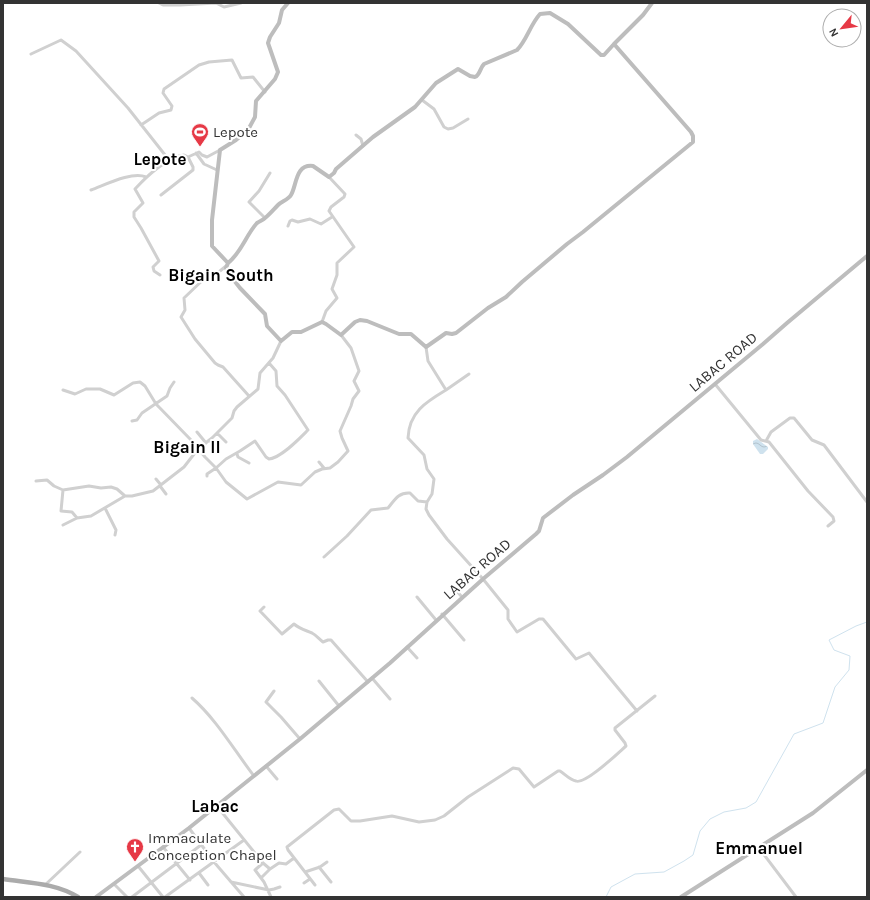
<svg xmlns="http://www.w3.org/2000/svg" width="870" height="900" font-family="Karla,sans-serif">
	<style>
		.water { fill: url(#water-waves) }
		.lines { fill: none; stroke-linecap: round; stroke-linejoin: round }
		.stream { stroke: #cfe2ee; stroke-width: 1 }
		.street { stroke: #d0d0d0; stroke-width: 3 }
		.secondary { stroke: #bdbdbd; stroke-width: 4 }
		.primary { stroke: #ababab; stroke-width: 4.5 }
		.labels { text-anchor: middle; stroke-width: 4; stroke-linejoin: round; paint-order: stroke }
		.poi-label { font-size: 15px; fill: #333; stroke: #fff; text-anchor: start }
		.street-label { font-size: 15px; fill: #333; stroke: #fff }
		.quarter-label { font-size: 17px; font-weight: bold; fill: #000; stroke: #fff }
	</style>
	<defs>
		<pattern id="water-waves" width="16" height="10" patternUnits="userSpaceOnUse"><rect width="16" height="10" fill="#cfe2ee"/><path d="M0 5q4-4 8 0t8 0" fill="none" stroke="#b2c2cd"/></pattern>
	</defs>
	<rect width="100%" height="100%" fill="#fff"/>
	<path class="water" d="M 757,439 L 768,447 L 768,449 L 763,454 L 760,454 L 753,444 L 753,441 Z"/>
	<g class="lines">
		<path class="stream" d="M 606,897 L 611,887 L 635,874 L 664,872 L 684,861 L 693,855 L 700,831 L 710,819 L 724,812 L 746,808 L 756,802 L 794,734 L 823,723 L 835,687 L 849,670 L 850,656 L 834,650 L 829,640 L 856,626 L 867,622"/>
		<path class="street" d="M 159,3 L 163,5 L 180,5 L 216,3 L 224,7 L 241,3
			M 31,54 L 61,40 L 76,51 L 128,108 L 169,160
			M 422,100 L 434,109 L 444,127 L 448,129 L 453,128 L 468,119
			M 141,125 L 159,113 L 171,110 L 172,106 L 163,93 L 164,89 L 199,65 L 209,62 L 232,60 L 241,78 L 253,77 L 265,92
			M 356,135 L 361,139 L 363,146
			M 196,153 L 204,164 L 217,170
			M 91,190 C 105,185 132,171 146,177
			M 161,195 L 193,170 L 193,167 L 188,157
			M 265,218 L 249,202 L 259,191 L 270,173
			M 288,226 L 290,221 L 292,220 L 298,222 L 310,219 L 321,224 L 332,217
			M 226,266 L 214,276 L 206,277 L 184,298 L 185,310 L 181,317 L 195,339 L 215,363 L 218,365 L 223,367 L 249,396
			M 160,275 L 154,271 L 153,267 L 159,261 L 141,228 L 134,217 L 134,212 L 143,203 L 135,189 C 146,177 167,157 184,155 L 188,157 L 199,152 L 202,155 L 207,157 L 220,150
			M 322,322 L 326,311 L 337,298 L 332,289 L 337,275 L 337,263 L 354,247 L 329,211 L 331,207 L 344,197 L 345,194 L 329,177
			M 426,347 L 428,361 L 446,390 C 426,402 409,412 408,438 L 424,455 L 427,469 L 434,479 L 432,494 L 427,502 L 426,509 L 429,515 L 447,539 L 483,579 L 508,610 L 508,619 L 517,632 L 539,619 L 543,619 L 576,659 L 589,653 L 637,711
			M 715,384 L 761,440 L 769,442 L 808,491 L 833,517 L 834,521 L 828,526
			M 63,390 L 75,394 L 86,389 L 100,389 L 114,395 L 133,383 L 140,382 L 145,386 L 156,404 L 192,441 L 205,457 L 216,468 L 226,482 L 247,499 L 278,482 L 301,485 L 315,472 L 322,469 L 330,468 L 338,462 L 348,451 L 342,438 L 340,431 L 351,406 L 353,399 L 359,391 L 354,381 L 359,371 L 351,348 L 341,335
			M 446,390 L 469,374
			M 132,421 L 137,420 L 142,413 L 167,396 L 170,388 L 174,382
			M 197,432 L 206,443
			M 217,433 L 226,442
			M 209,440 L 216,446 L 219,445
			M 766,441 L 771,432 L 790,418 L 794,418 L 812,440 L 824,445 L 867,502
			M 237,454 L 238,457 L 249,463
			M 319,462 L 324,468
			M 216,468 L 226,459 L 240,451 L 255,441 L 266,457 L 269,459 C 281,458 299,439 308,430 L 285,395 L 277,386 L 276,371 L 269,363
			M 207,476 L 207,474 L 216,468
			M 156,479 L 161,485
			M 36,481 L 47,480 L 54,486 L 63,490 L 89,486 L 101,488 L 111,487 L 117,489 L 125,496 L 132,496 L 153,491 L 184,467 L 198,449 L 212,438 L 232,418 L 234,411 L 237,407 L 258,389 L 260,373 L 273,358 L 281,341
			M 160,486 L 166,494
			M 63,490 L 61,511 L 72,512 L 77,518
			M 105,508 L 116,530 L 115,535
			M 63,525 L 77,518 L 91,516 L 125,496
			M 324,557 L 347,536 L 371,510 L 388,508 C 394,501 398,492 410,493 L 418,501 L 427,502
			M 453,587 L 462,597
			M 417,597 L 436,620
			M 264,607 L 260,611 L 282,634 L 294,624 C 300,629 305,630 312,633 C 316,635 319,639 323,642 L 328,640 L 331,640 L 368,682
			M 442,614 L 464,640
			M 407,647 L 417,658
			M 372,678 L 390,699
			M 319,681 L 339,706
			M 274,691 L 266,702 L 281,717 L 300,739
			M 192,698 C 217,720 234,750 254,776
			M 266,766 L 277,779
			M 216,805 L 263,863 L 270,869 L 279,863 L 286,864 L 294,858
			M 189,828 L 214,862 L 244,897
			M 163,847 L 190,880
			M 759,848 L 796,897
			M 263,863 L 255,870 L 264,882 L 271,897
			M 138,866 L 163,897
			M 319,867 L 331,882
			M 305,872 L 320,867 L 327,862
			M 199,873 L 208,885
			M 261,878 L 270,869
			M 231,882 L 269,890 L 274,889 L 280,887
			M 304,883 L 310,879
			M 114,884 L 127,897
			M 45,885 L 80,852
			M 315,885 L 288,850 L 287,847 L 334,810 L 339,809 L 351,821 L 360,821 L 392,816 L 419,822 L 435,820 L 444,816 L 468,797 L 513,768 L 519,769 L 534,787 L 558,771 L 560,771 C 565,774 570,780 576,781 C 585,785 618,753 626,746 L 625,743 L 615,730 L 615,728 L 655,696
			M 132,897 L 201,845
			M 165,897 L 244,840"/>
		<path class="secondary" d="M 288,3 L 282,10 L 279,23 L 270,37 L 268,43 L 278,72 L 275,79 L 256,101 L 255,117 L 248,130 L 236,140 L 220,150 L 212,220 L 212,246 L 228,263 L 226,268 L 229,274 L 240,288 L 265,314 L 267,326 L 281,341 L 292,332 L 301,332 L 322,322 L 326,324 L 341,335 L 355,322 L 360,320 L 367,321 L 399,334 L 411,334 L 426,347 L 446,333 L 452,334 L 456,333 L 488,308 L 506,297 L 522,282 L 567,244 L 583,232 L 693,142 L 693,136 L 691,132 L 614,44 L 643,15 L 652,3
			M 228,263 C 241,253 246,235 257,223 C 260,221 263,220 265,218 C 270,214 274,209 278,205 C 282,201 288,200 291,195 C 297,185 295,164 313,166 L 329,177 L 334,173 L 336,169 L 373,137 L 415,107 L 436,83 L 458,69 L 470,76 L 475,77 C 480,75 480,68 484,64 L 517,50 C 527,40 530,25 540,14 L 550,13 L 568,24 L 601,55 L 604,55 L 614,44
			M 96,897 L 189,828 L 300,739 L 390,663 L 483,579 L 536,534 L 539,531 L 543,518 L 573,495 L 603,475 L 627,457 L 763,344 L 787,323 L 867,256
			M 681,897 L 813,813 L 867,770"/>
		<path class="primary" d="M 3,879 C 29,883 55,883 78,897"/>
	</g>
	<defs>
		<g id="stadium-pin" transform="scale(0.9)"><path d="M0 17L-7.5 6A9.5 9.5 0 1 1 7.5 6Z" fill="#e63946" stroke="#fff"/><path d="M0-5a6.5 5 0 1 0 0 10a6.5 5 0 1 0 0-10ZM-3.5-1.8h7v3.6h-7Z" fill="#fff"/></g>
		<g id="church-pin" transform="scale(0.9)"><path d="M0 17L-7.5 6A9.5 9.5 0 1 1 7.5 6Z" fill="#e63946" stroke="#fff"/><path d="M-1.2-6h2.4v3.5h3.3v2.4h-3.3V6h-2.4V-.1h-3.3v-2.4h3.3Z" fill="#fff"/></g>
	</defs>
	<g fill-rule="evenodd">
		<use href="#stadium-pin" x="200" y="132"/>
		<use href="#church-pin" x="135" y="847"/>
	</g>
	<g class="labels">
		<g class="poi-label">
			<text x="213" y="137">Lepote</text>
			<text x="148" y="843">Immaculate<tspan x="148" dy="17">Conception Chapel</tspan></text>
		</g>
		<g class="street-label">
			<text transform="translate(723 362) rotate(-40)" y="5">LABAC ROAD</text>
			<text transform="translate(477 569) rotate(-41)" y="5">LABAC ROAD</text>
		</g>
		<g class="quarter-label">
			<text x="160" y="165">Lepote</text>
			<text x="221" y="281">Bigain South</text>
			<text x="187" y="453">Bigain II</text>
			<text x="215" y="812">Labac</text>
			<text x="759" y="854">Emmanuel</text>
		</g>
	</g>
	<rect width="870" height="900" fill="none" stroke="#333333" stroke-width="8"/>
	<g transform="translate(842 28) rotate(241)"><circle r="19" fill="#ffffff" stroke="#adadad"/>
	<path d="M0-3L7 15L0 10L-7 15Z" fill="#e63946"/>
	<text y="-6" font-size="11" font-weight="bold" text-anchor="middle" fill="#333333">N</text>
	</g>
</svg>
